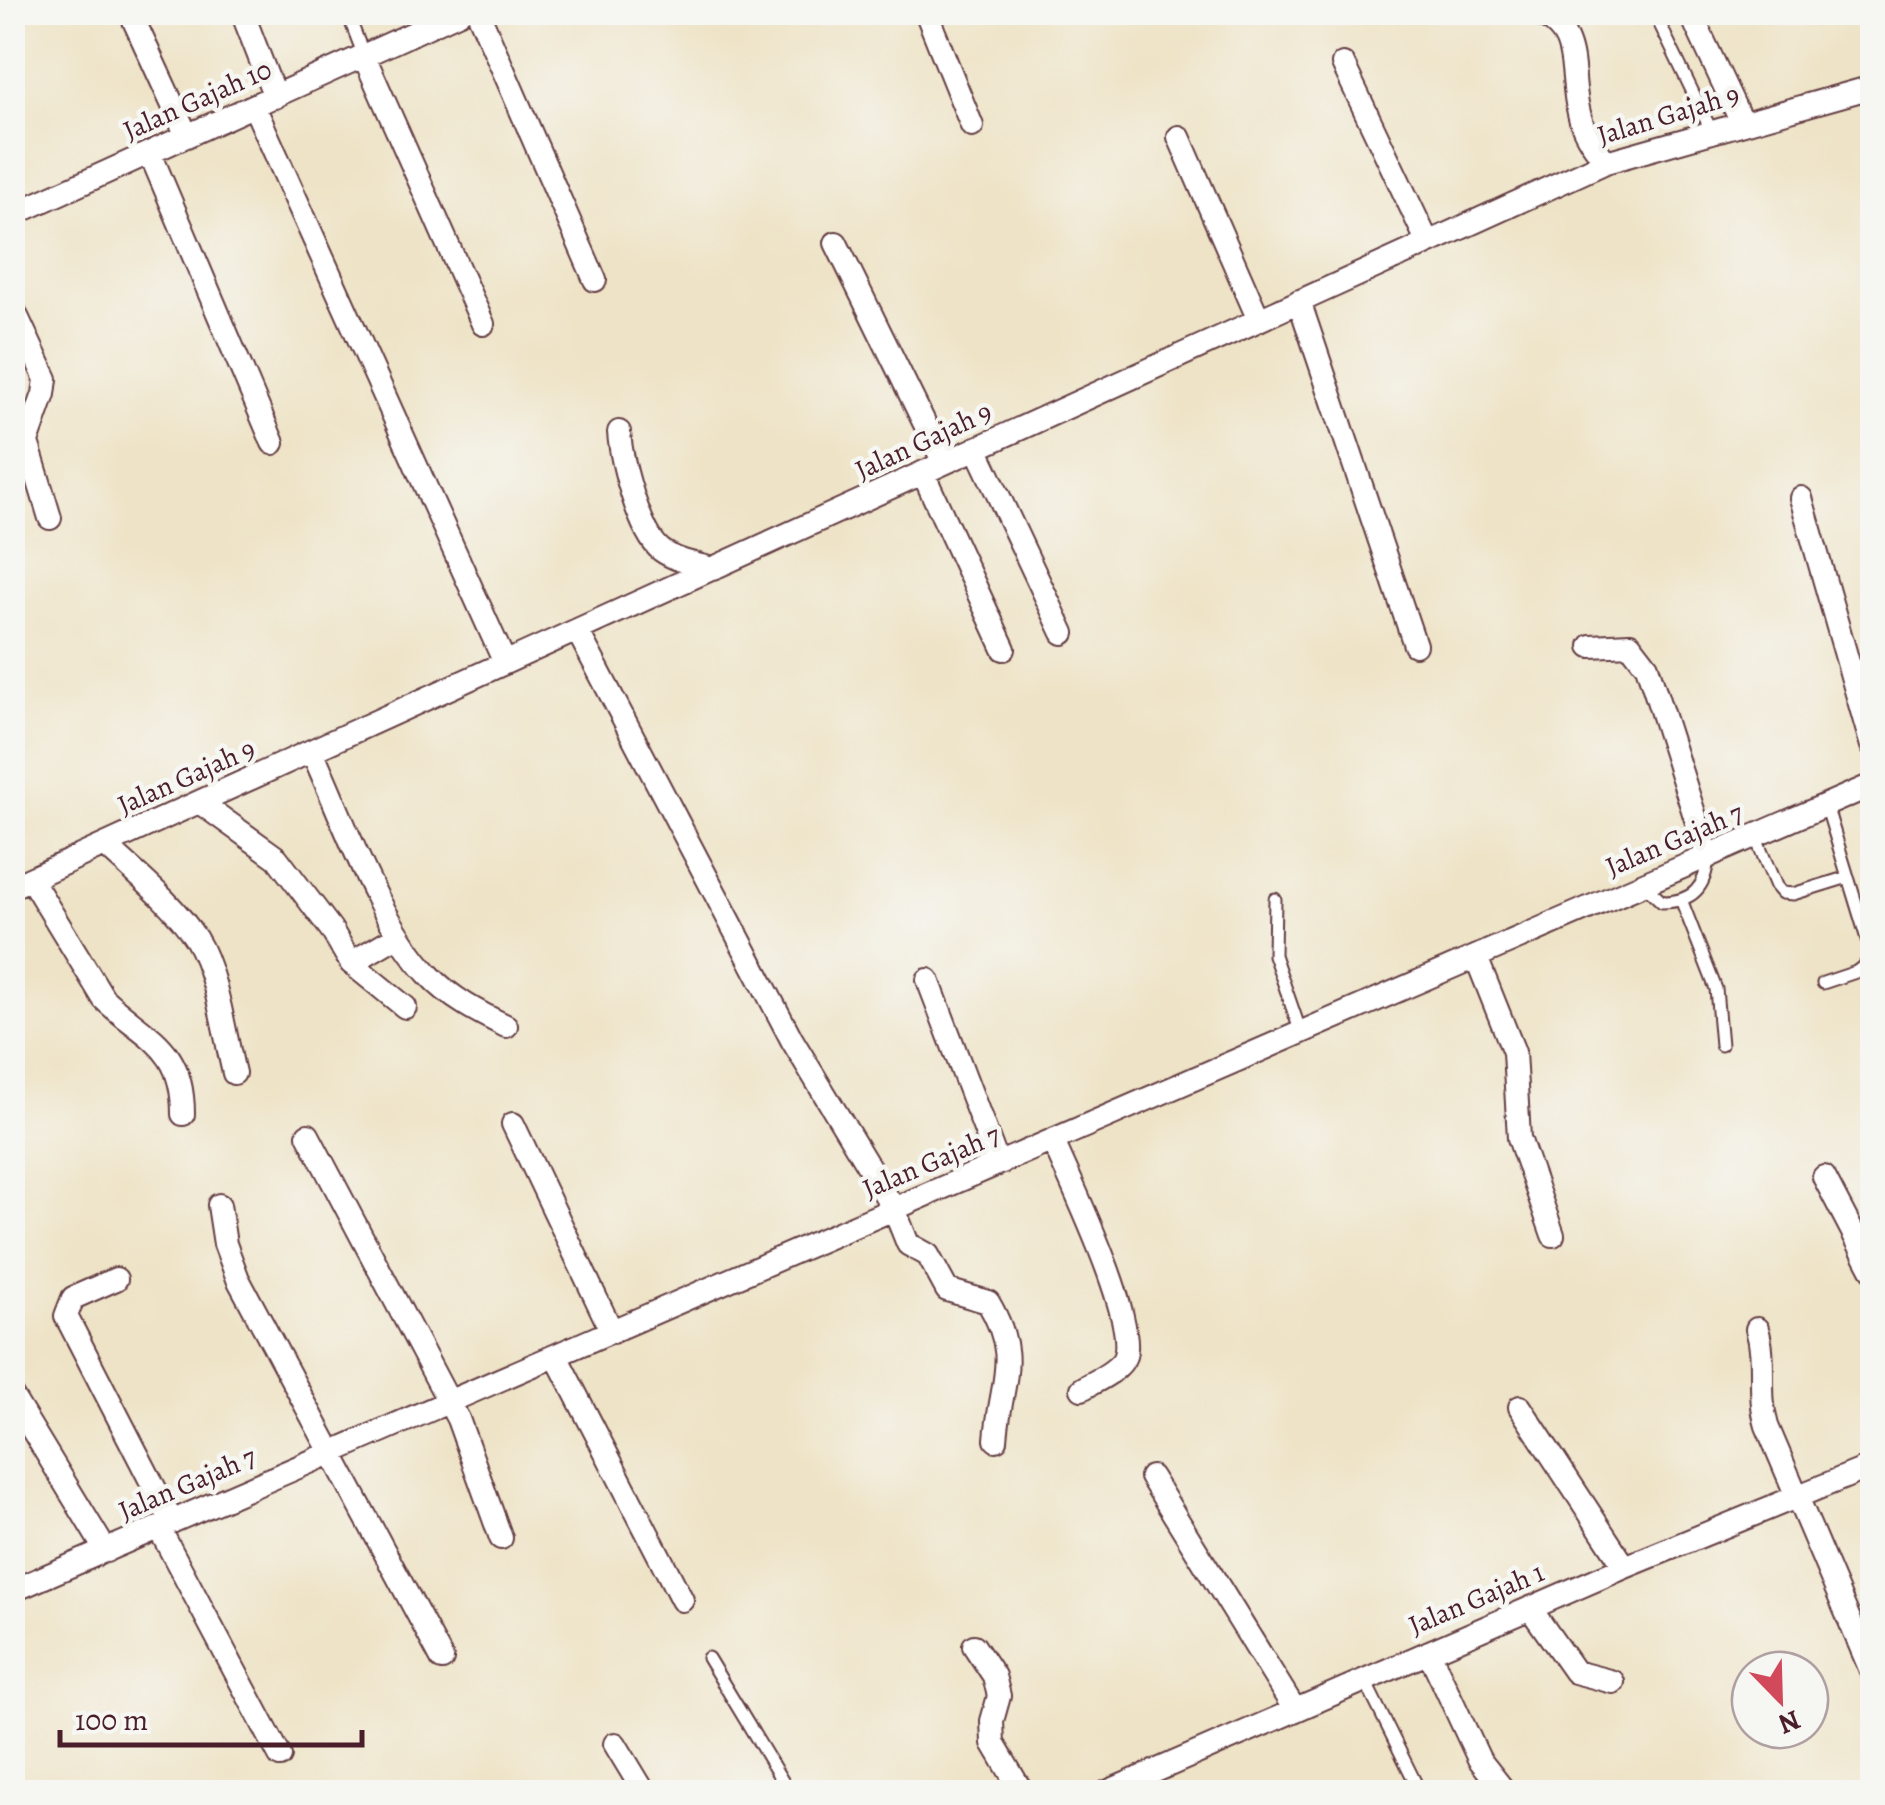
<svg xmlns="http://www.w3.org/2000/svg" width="1885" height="1805" font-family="Alegreya,serif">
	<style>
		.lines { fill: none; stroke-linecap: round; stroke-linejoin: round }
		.lane-casing { stroke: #633c42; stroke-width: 15 }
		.street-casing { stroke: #633c42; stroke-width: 26 }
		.lane { stroke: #fff; stroke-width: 11 }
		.street { stroke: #fff; stroke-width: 22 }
		.labels { text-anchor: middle; stroke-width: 9; stroke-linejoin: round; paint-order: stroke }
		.street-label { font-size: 28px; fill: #4a1f2b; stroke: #f6f6f2 }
	</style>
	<rect width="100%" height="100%" fill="#f6f6f2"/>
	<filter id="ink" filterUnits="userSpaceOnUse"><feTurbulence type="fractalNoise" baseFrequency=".01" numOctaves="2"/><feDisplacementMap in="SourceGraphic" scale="20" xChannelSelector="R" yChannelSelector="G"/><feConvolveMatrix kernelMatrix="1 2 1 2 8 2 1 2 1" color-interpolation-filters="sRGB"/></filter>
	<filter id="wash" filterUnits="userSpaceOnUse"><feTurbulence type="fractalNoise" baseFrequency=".0048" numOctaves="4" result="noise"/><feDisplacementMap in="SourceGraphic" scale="40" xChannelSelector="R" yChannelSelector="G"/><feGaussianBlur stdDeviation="2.25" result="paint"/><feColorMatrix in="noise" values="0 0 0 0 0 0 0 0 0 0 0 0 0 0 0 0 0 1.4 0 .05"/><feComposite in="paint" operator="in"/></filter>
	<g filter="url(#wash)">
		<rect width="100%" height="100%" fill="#eee3c6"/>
	</g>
	<g filter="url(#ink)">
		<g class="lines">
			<g class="lane-casing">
				<path id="lane" d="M 347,12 L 364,56
					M 1654,12 L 1712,132
					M 1755,836 L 1776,886 L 1782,893 L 1793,894 L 1848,877
					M 1644,885 L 1662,902 C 1693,902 1706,887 1708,857
					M 1275,899 L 1274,955 L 1301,1033
					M 1682,902 L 1716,989 L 1721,1045
					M 1823,983 L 1856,972 L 1869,962 L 1870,949 L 1826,805
					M 708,1658 L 789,1792
					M 1364,1679 L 1420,1792"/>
			</g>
			<g class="street-casing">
				<path id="street" d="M 130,12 L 187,136
					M 242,12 L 275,97
					M 478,12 L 595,280
					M 926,12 L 972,126
					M 1533,12 C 1584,29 1568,72 1579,113 C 1583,133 1594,146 1606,162
					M 1690,12 L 1742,123
					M 364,56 L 483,324
					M 1343,64 L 1428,243
					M 254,106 L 505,663
					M 1179,137 L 1259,320
					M 150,153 L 273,443
					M 12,215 L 460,12
					M 836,243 L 944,463
					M 1299,301 L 1415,645
					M 12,306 L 46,379 L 44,394 L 27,442 L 50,518
					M 619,432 C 621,460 639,532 661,550 C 676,561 695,564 713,569
					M 976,448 L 1063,633
					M 923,473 L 1004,649
					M 1801,498 L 1872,746
					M 577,630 L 792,1040 L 894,1209 L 908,1244 L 928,1255 L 947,1290 L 988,1302 C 1022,1359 1000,1381 996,1440
					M 1591,646 L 1630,644 L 1647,666 L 1708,857
					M 312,751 C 344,821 378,921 429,975 C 450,998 479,1013 506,1026
					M 202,804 L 277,858 L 331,929 L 351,963 L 405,1007
					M 105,845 C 136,874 173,903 196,939 C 217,973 224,1033 234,1073
					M 31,879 L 104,999 C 146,1039 183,1045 183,1114
					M 12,887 L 1606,162 L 1872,87
					M 1476,957 L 1514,1052 L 1519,1138 L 1553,1235
					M 351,963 L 397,936
					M 928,980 L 998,1164
					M 513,1124 L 612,1332
					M 308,1135 L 458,1419 L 501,1538
					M 1053,1141 C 1071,1183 1136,1316 1125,1356 C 1120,1371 1095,1381 1082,1389
					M 1824,1177 L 1872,1269
					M 219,1205 L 225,1244 L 238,1279 L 442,1659
					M 116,1279 L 73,1298 L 66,1316 L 172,1522
					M 1757,1329 C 1767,1361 1757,1393 1767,1426 L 1872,1673
					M 556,1356 L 682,1600
					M 12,1396 L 106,1551
					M 1520,1407 L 1625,1567
					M 1151,1477 L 1295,1710
					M 159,1528 L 280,1756
					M 12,1591 L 1872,785
					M 1530,1608 L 1575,1672 L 1613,1682
					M 974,1646 L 994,1676 L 999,1696 L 992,1721 L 993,1743 L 1022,1792
					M 1429,1652 L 1479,1759 L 1505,1792
					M 615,1744 L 644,1792
					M 1107,1792 L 1625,1567 L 1872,1466"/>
			</g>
			<use href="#lane" class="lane"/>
			<use href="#street" class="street"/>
		</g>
	</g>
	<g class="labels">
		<g class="street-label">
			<text transform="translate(197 99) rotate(-24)" y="10">Jalan Gajah 10</text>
			<text transform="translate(1668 114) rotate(-17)" y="10">Jalan Gajah 9</text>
			<text transform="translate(923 440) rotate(-25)" y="10">Jalan Gajah 9</text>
			<text transform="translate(186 776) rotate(-24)" y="10">Jalan Gajah 9</text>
			<text transform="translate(1674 839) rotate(-23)" y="10">Jalan Gajah 7</text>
			<text transform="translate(931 1161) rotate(-23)" y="10">Jalan Gajah 7</text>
			<text transform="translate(187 1483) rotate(-23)" y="10">Jalan Gajah 7</text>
			<text transform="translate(1476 1598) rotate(-23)" y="10">Jalan Gajah 1</text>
		</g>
	</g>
	<rect width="1885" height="1805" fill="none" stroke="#f6f6f2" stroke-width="50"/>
	<g transform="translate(1780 1700) rotate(157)"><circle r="48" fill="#f6f6f2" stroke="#b1a0a2" stroke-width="2.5"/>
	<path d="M0-8L18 38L0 25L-18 38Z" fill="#d1495b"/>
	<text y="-15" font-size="28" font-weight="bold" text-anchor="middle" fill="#4a1f2b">N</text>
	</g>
	<path d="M60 1730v15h302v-15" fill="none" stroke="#4a1f2b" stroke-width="5"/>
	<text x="75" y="1730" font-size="30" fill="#4a1f2b" stroke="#f6f6f2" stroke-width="8" paint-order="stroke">100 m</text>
</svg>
